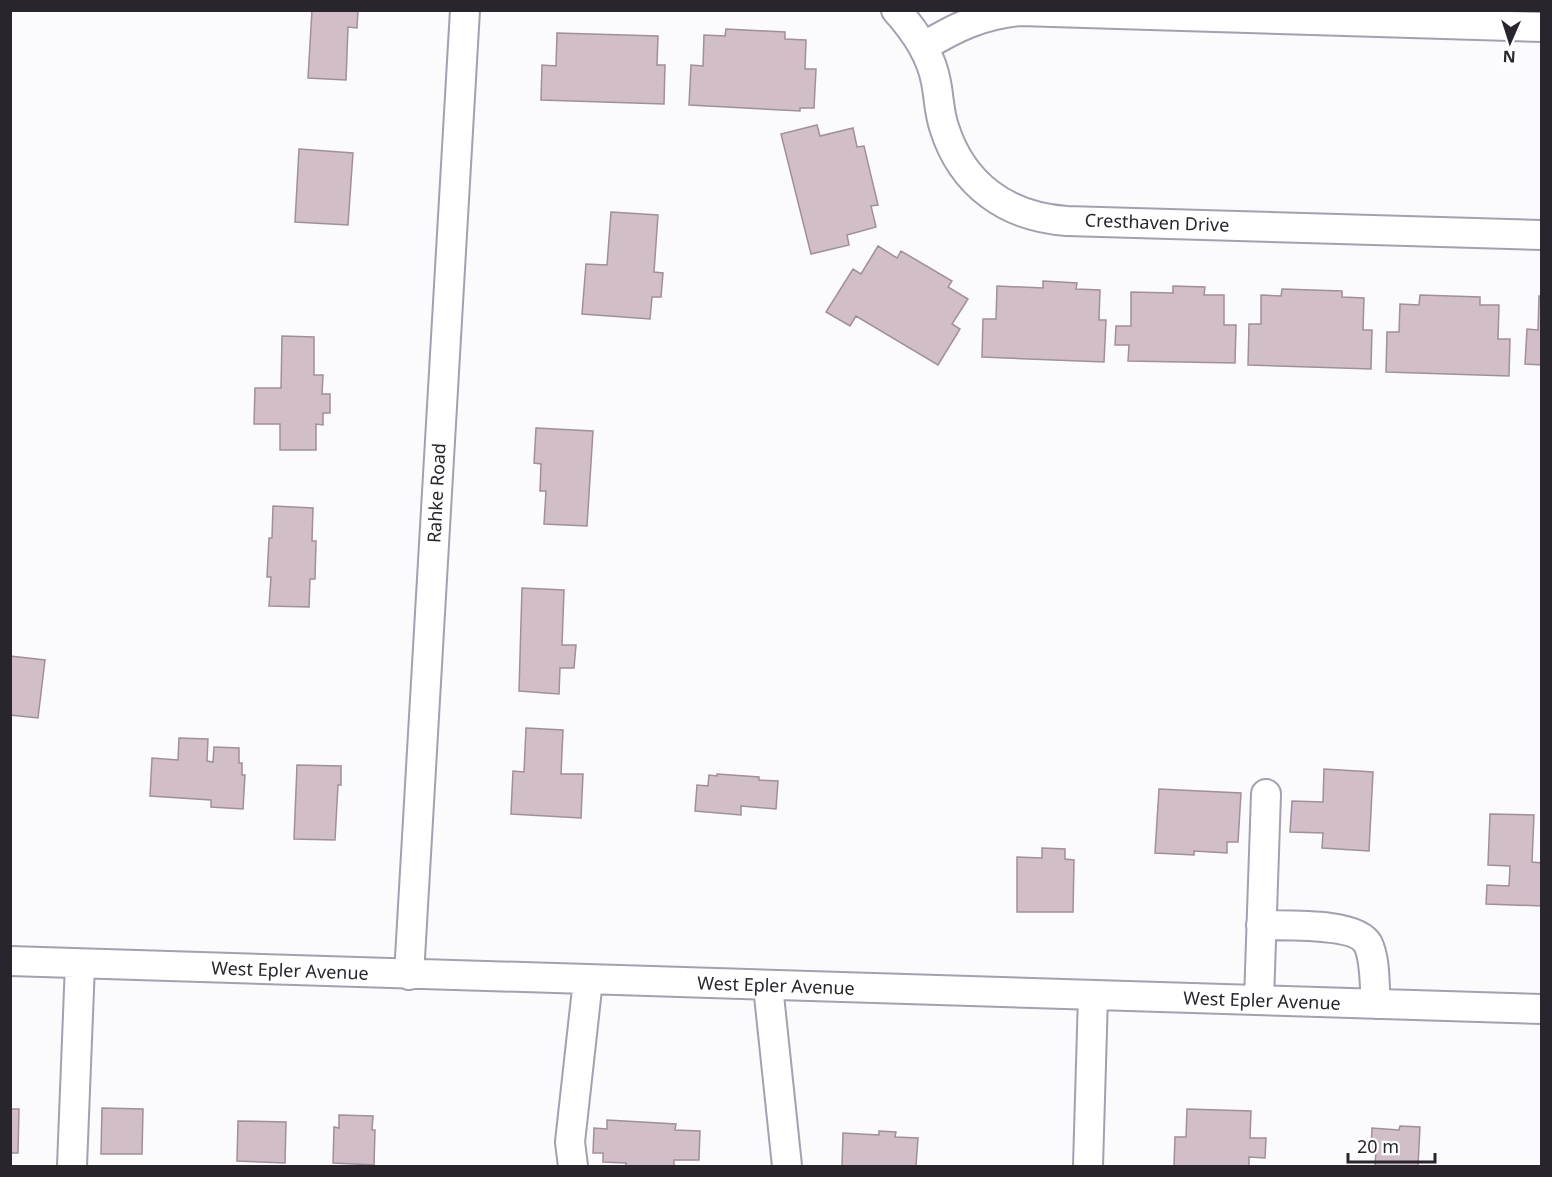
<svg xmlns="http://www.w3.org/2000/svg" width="1552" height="1177" font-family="'Noto Sans',sans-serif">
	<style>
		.building { fill: #d1bec8; stroke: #a18f99; stroke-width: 1.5 }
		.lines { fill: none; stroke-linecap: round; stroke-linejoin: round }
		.minor-casing { stroke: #a59faf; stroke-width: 32 }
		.minor { stroke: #fff; stroke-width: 28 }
		.labels { text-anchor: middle; stroke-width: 4.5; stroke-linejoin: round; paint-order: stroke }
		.street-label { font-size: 18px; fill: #28252c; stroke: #fff }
	</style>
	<rect width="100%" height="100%" fill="#fbfafd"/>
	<path class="building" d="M 312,10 L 358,10 L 357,28 L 348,27 L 346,80 L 308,78 Z
		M 726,29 L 785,32 L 785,39 L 806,40 L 805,69 L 816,69 L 814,108 L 800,108 L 800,111 L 689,105 L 691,65 L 703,66 L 704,35 L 725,36 Z
		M 557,33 L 658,36 L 657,65 L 665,65 L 664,104 L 541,100 L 542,65 L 556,66 Z
		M 817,125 L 820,136 L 853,128 L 857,147 L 864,146 L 878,205 L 871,206 L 876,227 L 847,235 L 849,245 L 811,254 L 781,134 Z
		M 299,149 L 353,153 L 348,225 L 295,222 Z
		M 611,212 L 658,215 L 654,272 L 663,273 L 661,297 L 652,297 L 650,319 L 582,314 L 586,264 L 607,265 Z
		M 878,246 L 897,258 L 901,251 L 952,281 L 948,287 L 968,299 L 952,324 L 960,329 L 938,365 L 856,316 L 850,326 L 826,312 L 853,269 L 861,274 Z
		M 1043,281 L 1077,283 L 1076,289 L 1100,290 L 1099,320 L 1106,320 L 1104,362 L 982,357 L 983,319 L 996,319 L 997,286 L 1043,288 Z
		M 1173,286 L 1205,287 L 1204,295 L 1224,295 L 1224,325 L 1236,325 L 1235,363 L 1128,361 L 1129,345 L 1115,345 L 1116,326 L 1131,326 L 1131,292 L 1173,293 Z
		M 1282,289 L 1342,291 L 1342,297 L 1364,298 L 1363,330 L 1372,330 L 1371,369 L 1248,365 L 1249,324 L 1261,324 L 1261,295 L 1281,296 Z
		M 1420,295 L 1480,297 L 1480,305 L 1499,305 L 1498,339 L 1510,339 L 1509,376 L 1386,372 L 1387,332 L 1399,332 L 1400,304 L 1419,305 Z
		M 1539,296 L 1542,296 L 1542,365 L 1525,364 L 1527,329 L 1538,330 Z
		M 282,336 L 314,337 L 314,375 L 323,375 L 322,394 L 330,394 L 330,413 L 323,413 L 323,425 L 316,424 L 316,450 L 280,450 L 280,424 L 254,424 L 255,388 L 281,388 Z
		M 536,428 L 593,431 L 587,526 L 544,524 L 546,491 L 540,491 L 541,464 L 534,463 Z
		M 273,506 L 313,508 L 312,541 L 316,541 L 315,579 L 310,579 L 309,607 L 269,606 L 271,577 L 267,577 L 269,538 L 272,538 Z
		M 522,588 L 564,590 L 562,645 L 576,645 L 574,668 L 560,668 L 559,694 L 519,691 Z
		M 10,656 L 45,660 L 38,718 L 10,715 Z
		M 526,728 L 563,730 L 561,774 L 583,774 L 581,818 L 511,814 L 513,771 L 524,772 Z
		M 179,738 L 208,739 L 207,761 L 213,762 L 214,747 L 239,748 L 239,763 L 242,763 L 242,775 L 245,775 L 243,809 L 211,807 L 211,800 L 150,796 L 152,758 L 178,760 Z
		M 297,765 L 341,766 L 341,785 L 338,785 L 335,840 L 294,839 Z
		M 1324,769 L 1373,772 L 1369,851 L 1322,848 L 1323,833 L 1290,832 L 1292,801 L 1323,802 Z
		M 717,774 L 759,777 L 759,780 L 778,781 L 776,809 L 741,806 L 741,815 L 695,811 L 697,785 L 708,786 L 709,775 L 717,776 Z
		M 1159,789 L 1241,793 L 1238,842 L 1227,842 L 1227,853 L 1194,851 L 1194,855 L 1155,853 Z
		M 1490,814 L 1534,815 L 1532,862 L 1542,863 L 1542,906 L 1486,904 L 1487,885 L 1509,886 L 1510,866 L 1488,865 Z
		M 1042,848 L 1065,849 L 1065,859 L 1074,860 L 1073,912 L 1017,912 L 1017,857 L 1042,858 Z
		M 102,1108 L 143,1109 L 142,1154 L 101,1154 Z
		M 10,1109 L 19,1109 L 18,1153 L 10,1153 Z
		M 1187,1109 L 1251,1111 L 1250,1138 L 1266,1138 L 1265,1158 L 1249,1157 L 1249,1166 L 1174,1166 L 1175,1137 L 1186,1137 Z
		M 339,1115 L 373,1116 L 372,1130 L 375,1130 L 374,1165 L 333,1163 L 334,1127 L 339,1128 Z
		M 607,1120 L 676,1124 L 675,1130 L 700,1131 L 699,1160 L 674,1160 L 674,1166 L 626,1166 L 626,1163 L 603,1162 L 603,1153 L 593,1153 L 594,1128 L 607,1129 Z
		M 238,1121 L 286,1122 L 285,1163 L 237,1161 Z
		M 1400,1126 L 1420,1127 L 1418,1166 L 1375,1166 L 1376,1150 L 1371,1150 L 1372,1128 L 1399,1130 Z
		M 879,1131 L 896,1132 L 895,1137 L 918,1138 L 916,1166 L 842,1166 L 843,1133 L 879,1135 Z"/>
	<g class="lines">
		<g class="minor-casing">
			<path id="minor" d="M 896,10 C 915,31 931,54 936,82 C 939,97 939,112 944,127 C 962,185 1007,217 1067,221 L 1542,235
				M 923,47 C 956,27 981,15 1020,11 L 1542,27
				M 1261,925 C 1285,926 1356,922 1368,944 C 1376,961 1374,986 1376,1004
				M 10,961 L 1542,1009
				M 409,975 L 465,10
				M 768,986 L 787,1166
				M 1259,1000 L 1266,794
				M 72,1166 L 80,964
				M 573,1166 L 570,1142 L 588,980
				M 1088,1166 L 1093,996"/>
		</g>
		<use href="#minor" class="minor"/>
	</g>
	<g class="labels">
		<g class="street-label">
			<text transform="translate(1157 223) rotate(2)" y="6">Cresthaven Drive</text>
			<text transform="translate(437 493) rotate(-87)" y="6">Rahke Road</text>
			<text transform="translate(290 971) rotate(2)" y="6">West Epler Avenue</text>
			<text transform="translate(776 986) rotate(2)" y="6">West Epler Avenue</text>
			<text transform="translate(1262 1001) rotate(2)" y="6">West Epler Avenue</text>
		</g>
	</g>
	<rect width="1552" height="1177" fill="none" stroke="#28252c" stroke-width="24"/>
	<g transform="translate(1510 42) rotate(183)" stroke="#ffffff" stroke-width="4.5" paint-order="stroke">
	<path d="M0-4.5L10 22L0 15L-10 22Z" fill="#28252c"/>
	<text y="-9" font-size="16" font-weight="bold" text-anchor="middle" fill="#28252c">N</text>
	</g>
	<path d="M1348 1153v9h87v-9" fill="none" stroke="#28252c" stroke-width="3"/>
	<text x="1357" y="1153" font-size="18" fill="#28252c" stroke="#ffffff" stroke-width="4.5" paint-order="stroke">20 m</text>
</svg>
